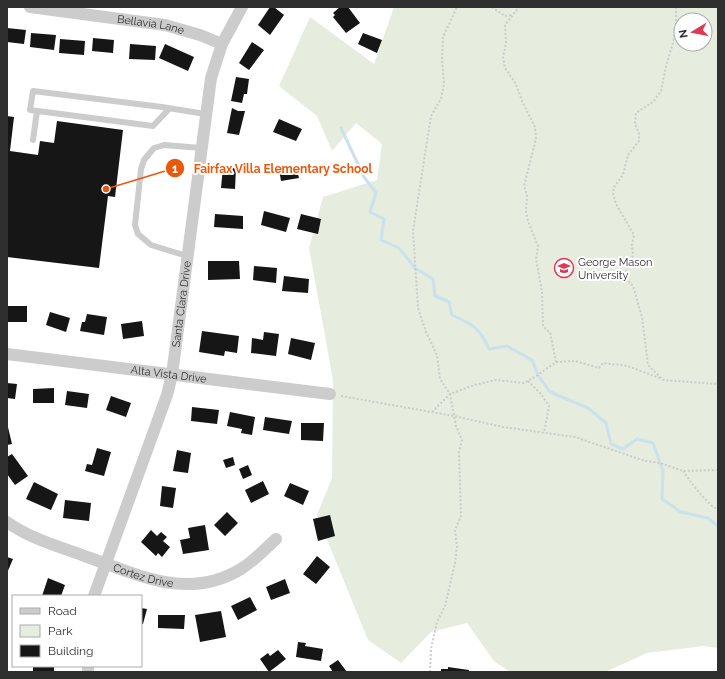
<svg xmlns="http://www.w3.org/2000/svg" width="725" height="679" font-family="Raleway,sans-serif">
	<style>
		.green { fill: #e6ecde; fill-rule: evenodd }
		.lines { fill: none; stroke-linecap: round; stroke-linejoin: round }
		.stream { stroke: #cbe1eb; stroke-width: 3 }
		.building { fill: #161616 }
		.path { stroke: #ccc; stroke-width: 2; stroke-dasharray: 2 2; stroke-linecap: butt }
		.lane { stroke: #ccc; stroke-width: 6 }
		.street { stroke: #ccc; stroke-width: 12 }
		.labels { text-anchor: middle; stroke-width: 4; stroke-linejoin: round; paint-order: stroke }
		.street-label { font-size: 11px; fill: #2f2f2f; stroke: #fff }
		.poi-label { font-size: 11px; fill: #2f2f2f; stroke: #fff; text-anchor: start }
		.leader { fill: none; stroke: #e8590c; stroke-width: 1.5 }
		.callout-dot { fill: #e8590c; stroke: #fff; stroke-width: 1.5 }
		.mark-label { font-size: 12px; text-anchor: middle; font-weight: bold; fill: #fff }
		.callout-label { font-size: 12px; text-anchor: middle; font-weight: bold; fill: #e8590c; stroke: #fff; stroke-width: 4; stroke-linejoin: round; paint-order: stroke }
	</style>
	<rect width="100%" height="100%" fill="#fff"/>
	<path class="green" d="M 394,7 L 718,7 L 718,648 L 703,646 L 647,653 L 605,672 L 510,672 L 494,661 L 467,623 L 431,632 L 401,663 L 368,640 L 317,515 L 332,478 L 333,380 L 309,248 L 323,197 L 377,180 L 382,144 L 356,123 L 332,151 L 317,116 L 279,86 L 310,17 L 374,64 ZM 681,20 L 705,20 L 705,44 L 681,44 Z"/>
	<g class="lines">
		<path class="stream" d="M 341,128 L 364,177 L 376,193 L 370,212 L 384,219 L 381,240 L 399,248 L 415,268 L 433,279 L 435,296 L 449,302 L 452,315 C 472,324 480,328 489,349 L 507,346 L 532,360 L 538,375 L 550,392 L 588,408 L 606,423 L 611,444 L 623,449 L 637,439 L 653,443 L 663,471 L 662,499 L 681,512 L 708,518 L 718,526"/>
	</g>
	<path class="building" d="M 270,7 L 274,7 L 284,15 L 270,35 L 258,25 Z
		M 340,7 L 348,7 L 360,23 L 346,33 L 333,17 L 335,15 L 333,13 Z
		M 7,28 L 26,30 L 24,44 L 7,42 Z
		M 31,33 L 56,35 L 54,50 L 30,47 Z
		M 363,33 L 382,40 L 377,53 L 358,44 Z
		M 93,38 L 114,40 L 113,53 L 92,51 Z
		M 60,39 L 85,41 L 84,55 L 59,53 Z
		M 252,42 L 264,50 L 249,70 L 239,63 Z
		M 130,44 L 156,46 L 155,60 L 129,59 Z
		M 165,44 L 194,57 L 188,71 L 159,58 Z
		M 236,77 L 249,79 L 247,94 L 244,94 L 242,103 L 231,101 Z
		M 232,108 L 238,111 L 245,111 L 239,135 L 227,133 Z
		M 7,116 L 14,117 L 10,151 L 38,155 L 40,141 L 54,143 L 57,121 L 123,130 L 115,197 L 108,196 L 99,268 L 7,257 Z
		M 279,119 L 302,129 L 296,141 L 273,132 Z
		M 296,166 L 299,178 L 281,181 L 279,169 Z
		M 223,167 L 236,168 L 235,189 L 221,188 Z
		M 264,211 L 290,218 L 286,232 L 261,225 Z
		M 215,214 L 243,216 L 243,229 L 214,227 Z
		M 301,214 L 321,219 L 318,234 L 297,229 Z
		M 208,261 L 239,261 L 240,279 L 208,280 Z
		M 254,266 L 277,268 L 276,283 L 253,280 Z
		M 284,276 L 309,279 L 308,293 L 282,291 Z
		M 7,306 L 27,306 L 27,322 L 7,322 Z
		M 50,312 L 70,318 L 66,332 L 46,325 Z
		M 87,314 L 107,317 L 104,335 L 80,331 L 82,322 L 85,322 Z
		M 142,321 L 144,336 L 123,339 L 121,324 Z
		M 202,331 L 239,336 L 237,353 L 225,351 L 224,356 L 199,352 Z
		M 264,332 L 279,334 L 276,356 L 251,353 L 252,338 L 263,340 Z
		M 291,338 L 315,343 L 311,360 L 288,354 Z
		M 7,383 L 17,384 L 15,399 L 7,398 Z
		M 54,388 L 54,403 L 33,403 L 33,389 Z
		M 67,391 L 89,394 L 87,408 L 65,405 Z
		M 111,396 L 131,403 L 126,417 L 106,410 Z
		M 192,407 L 219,410 L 217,424 L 191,421 Z
		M 230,412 L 255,417 L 252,435 L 241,433 L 242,429 L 227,426 Z
		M 265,417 L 292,421 L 289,434 L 263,430 Z
		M 7,423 L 12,444 L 7,445 Z
		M 301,423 L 324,423 L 323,441 L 301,440 Z
		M 97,448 L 111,452 L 104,476 L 85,471 L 87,464 L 92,465 Z
		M 177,450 L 191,453 L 188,473 L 173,471 Z
		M 12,454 L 28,476 L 15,485 L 7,474 L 7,457 Z
		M 233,457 L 235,465 L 226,468 L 223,460 Z
		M 248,465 L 252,475 L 243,479 L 239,469 Z
		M 263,481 L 269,494 L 251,503 L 245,490 Z
		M 34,482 L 58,494 L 51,510 L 26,499 Z
		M 290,483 L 309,491 L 303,505 L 284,496 Z
		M 162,486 L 176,488 L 173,508 L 160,506 Z
		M 65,500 L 91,503 L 89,521 L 63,518 Z
		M 227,512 L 238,523 L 225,536 L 214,525 Z
		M 330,515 L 335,536 L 318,541 L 313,519 Z
		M 205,525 L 209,550 L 183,554 L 180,540 L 190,538 L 188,528 Z
		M 151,530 L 157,536 L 161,532 L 167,537 L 163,541 L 170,547 L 162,557 L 158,553 L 156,556 L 141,542 Z
		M 317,556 L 330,567 L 316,584 L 303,574 Z
		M 7,557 L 13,559 L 7,573 Z
		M 48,578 L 65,585 L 61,596 L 42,596 Z
		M 285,579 L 290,593 L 271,600 L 266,587 Z
		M 250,597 L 257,610 L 238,620 L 231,606 Z
		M 141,608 L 147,609 L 143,624 L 141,624 Z
		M 221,611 L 226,637 L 200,642 L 195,615 Z
		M 158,615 L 185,615 L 184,629 L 158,628 Z
		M 298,642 L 306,643 L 305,646 L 323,649 L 321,661 L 296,657 Z
		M 278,650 L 286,659 L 269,672 L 260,659 L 268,653 L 270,656 Z
		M 338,660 L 347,672 L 333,672 L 329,666 Z
		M 33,666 L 54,666 L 54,672 L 33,672 Z
		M 448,667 L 469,670 L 469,672 L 441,672 L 441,669 L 448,669 Z"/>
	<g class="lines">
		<path class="path" d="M 492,7 L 505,16 L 511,15
			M 676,7 L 676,25 L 673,43 L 666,66 L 661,91 L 653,102 L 636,113 L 635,124 L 639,134 L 639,141 L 628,155 L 623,175 L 614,187 L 613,193 L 616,204 L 634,235 L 632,245 L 633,255 L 625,274 L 628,281 L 633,286 L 642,317 L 648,365 L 663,380 L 718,384
			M 556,362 L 575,361 L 599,368 L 603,363 L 628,366 L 662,379
			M 528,381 L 541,394 L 549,406 L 544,433
			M 341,396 L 454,416 L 503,427 L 575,437 L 645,461 L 660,463 L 683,471 L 718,470
			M 432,412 L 450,394 L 474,385 L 496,380 L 524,383 L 538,375 L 556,362 L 550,332 L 546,330 L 543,325 L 542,292 L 536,259 L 538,246 L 528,221 L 526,212 L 527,195 L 524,186 L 536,139 L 535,127 L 522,101 L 516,84 L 505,68 L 503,57 L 506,44 L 505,25 L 519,7
			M 683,471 C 688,479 710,508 718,509
			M 430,672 L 431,649 L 437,622 L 445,606 L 455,563 L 457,547 L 455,530 L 461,516 L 459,452 L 462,440 L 456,426 L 450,394 L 440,379 L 437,355 L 426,332 L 418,308 L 413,231 L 431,116 L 441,99 L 444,84 L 442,58 L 443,37 L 457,7"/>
		<path class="lane" d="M 169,109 L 153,126 L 30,110 L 33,91 L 162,107 L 205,114
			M 33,140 L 37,111
			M 187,256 L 151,245 L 138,234 L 135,225 L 141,169 L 144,160 L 154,148 L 164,145 L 201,148"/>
		<g class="street">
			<path id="s1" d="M 30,7 L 165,25 L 200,35 L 222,44"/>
			<path id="s2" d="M 7,354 L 330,394"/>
			<path id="s3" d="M 7,522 C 30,539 61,547 87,557 C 139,575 188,601 241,569 C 254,561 265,549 276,539"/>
			<path id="s4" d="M 94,596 L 167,395 L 172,375 L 211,78 L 222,44 L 242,7"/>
			<path d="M 88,666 L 88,672"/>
		</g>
	</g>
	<defs>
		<g id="university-ring" transform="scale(1)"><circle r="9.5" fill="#fff" stroke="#df3852" stroke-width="1.5"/><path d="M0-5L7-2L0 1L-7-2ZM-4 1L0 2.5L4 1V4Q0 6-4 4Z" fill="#df3852"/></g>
	</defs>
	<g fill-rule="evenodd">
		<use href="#university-ring" x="564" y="268"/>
	</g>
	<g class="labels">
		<g class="street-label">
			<text dy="4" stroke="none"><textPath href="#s1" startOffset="122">Bellavia Lane</textPath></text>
			<text dy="4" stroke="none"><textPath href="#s4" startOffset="306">Santa Clara Drive</textPath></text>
			<text dy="4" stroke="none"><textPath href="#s2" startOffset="163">Alta Vista Drive</textPath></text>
			<text dy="4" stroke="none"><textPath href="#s3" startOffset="147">Cortez Drive</textPath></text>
		</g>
		<g class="poi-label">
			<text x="578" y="266">George Mason<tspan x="578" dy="13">University</tspan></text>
		</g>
	</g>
	<path class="leader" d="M106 189L175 168"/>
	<g class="callout-dot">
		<circle cx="106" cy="189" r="4"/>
		<circle cx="175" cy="168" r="10"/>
	</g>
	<g class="mark-label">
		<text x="175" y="173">1</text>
	</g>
	<g class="callout-label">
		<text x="283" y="173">Fairfax Villa Elementary School</text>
	</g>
	<rect width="725" height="679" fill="none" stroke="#2f2f2f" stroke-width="16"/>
	<rect x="12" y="595" width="130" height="72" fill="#ffffff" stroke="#acacac"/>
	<rect x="20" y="608" width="20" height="6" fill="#cccccc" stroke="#acacac"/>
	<text x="48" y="615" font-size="12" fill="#2f2f2f">Road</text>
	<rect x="20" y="625" width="20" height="12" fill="#e6ecde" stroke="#acacac"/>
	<text x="48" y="635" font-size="12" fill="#2f2f2f">Park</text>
	<rect x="20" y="645" width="20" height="12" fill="#161616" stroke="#acacac"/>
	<text x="48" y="655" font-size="12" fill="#2f2f2f">Building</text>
	<g transform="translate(693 32) rotate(260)"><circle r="19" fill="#ffffff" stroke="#acacac"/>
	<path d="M0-3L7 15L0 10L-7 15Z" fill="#df3852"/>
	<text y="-6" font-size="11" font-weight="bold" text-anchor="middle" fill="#2f2f2f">N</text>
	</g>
</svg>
